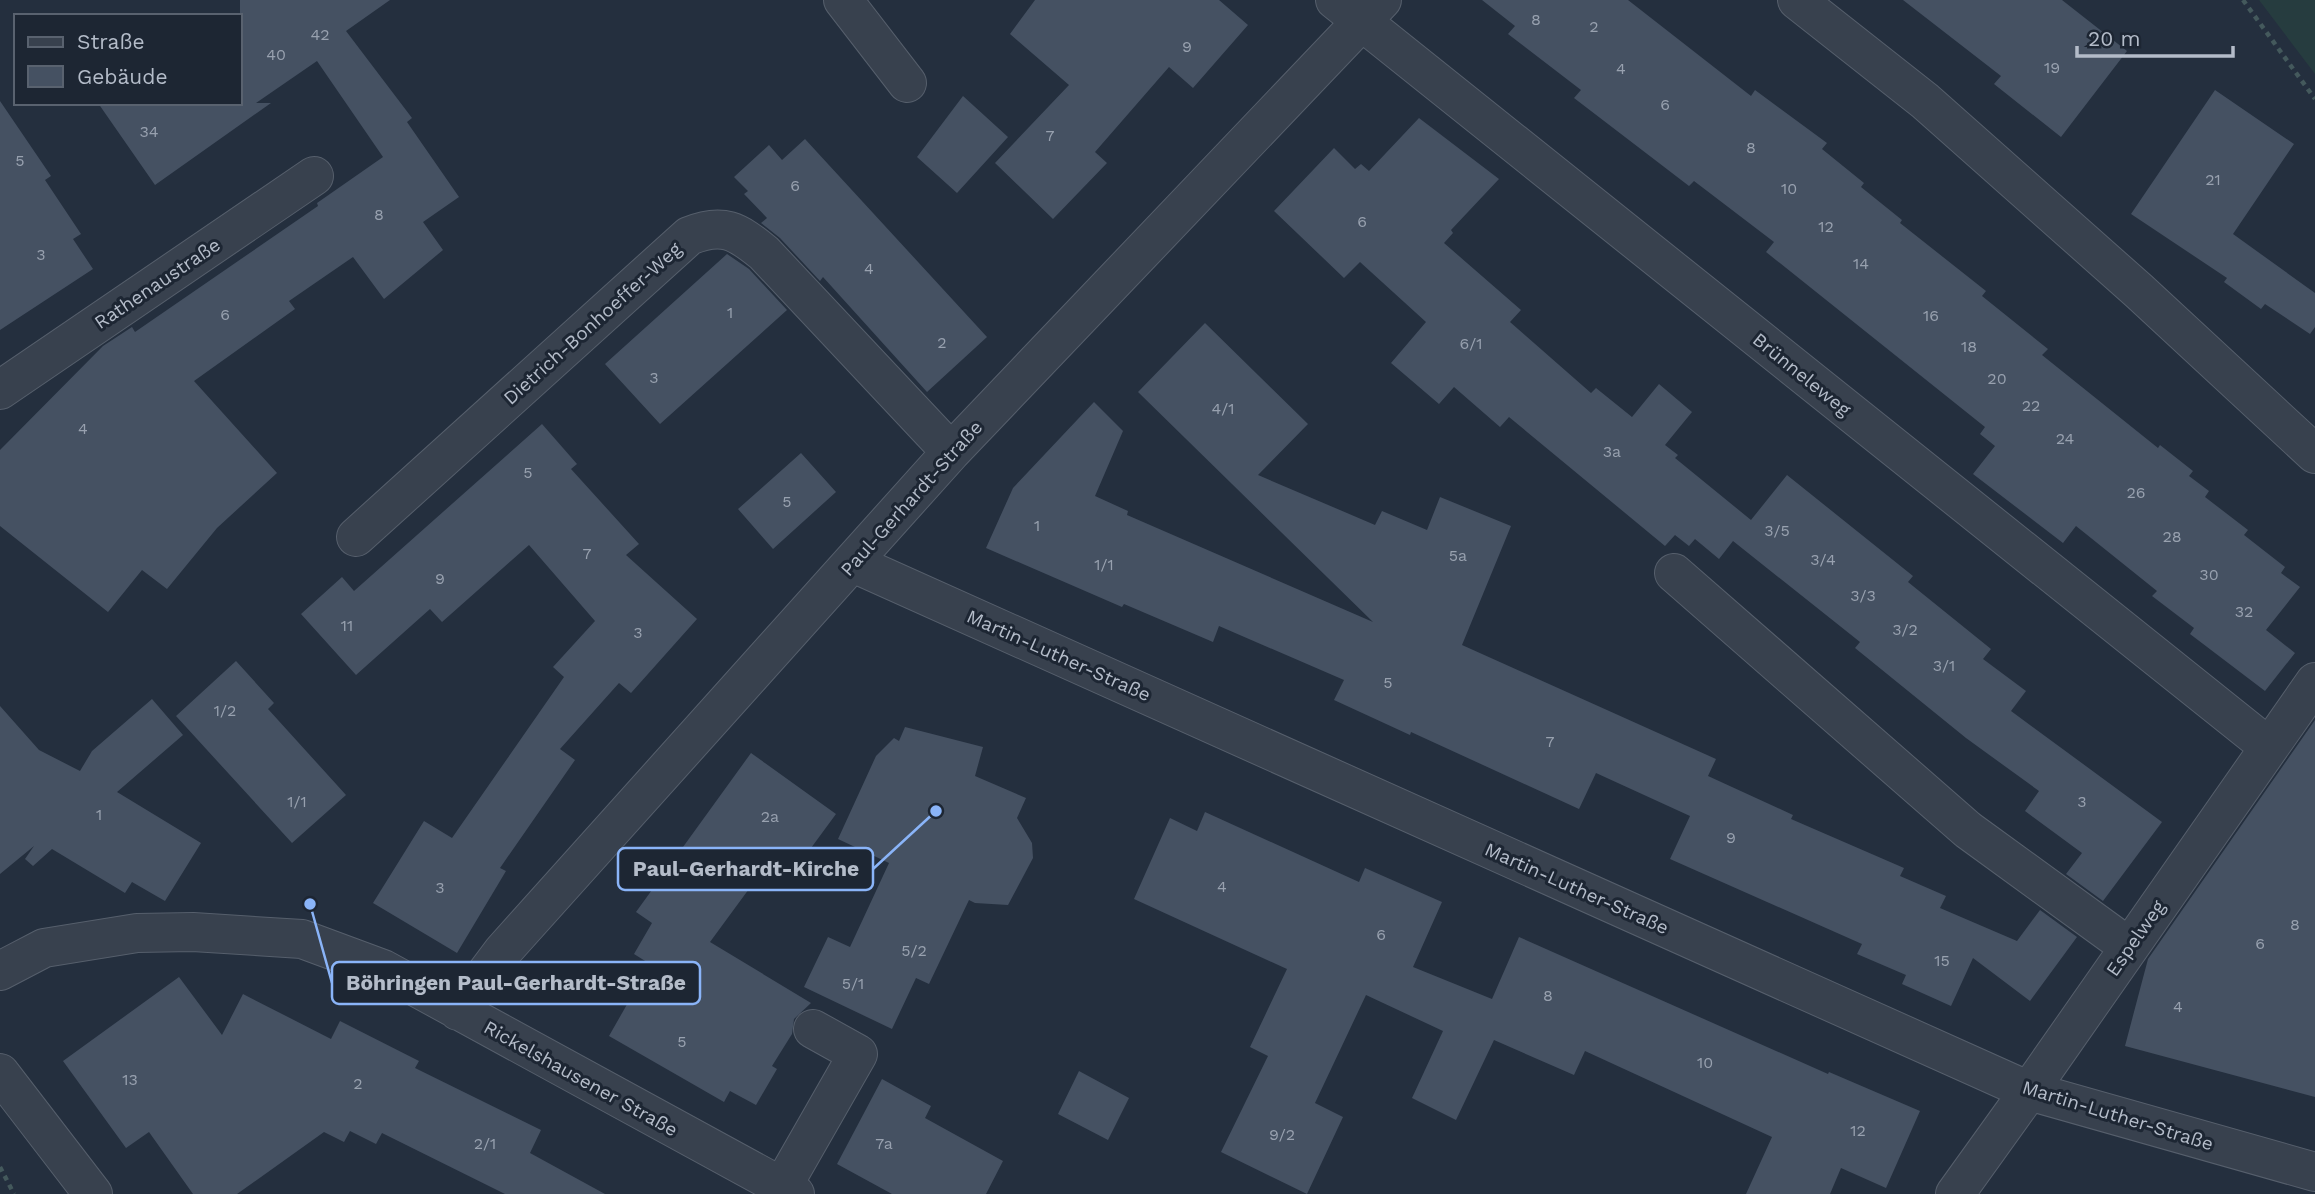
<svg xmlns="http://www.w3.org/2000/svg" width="2315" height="1194" font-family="'Work Sans',sans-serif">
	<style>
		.green { fill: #263c3f }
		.building { fill: #455162 }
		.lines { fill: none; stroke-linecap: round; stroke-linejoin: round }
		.minor-casing { stroke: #565f6c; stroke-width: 40 }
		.path { stroke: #44595c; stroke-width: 4.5; stroke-dasharray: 5 5; stroke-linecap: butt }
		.minor { stroke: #38414e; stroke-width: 38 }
		.labels { text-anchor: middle; stroke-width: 6; stroke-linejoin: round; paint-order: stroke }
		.number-label { font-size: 16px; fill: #98a1af }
		.street-label { font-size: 19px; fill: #b4bcc9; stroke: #1d2633 }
		.leader { fill: none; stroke: #8ab4f8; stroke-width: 2.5 }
		.callout-dot { fill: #8ab4f8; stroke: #1d2633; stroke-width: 2.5 }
		.callout { fill: #1d2633; stroke: #8ab4f8; stroke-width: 2.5 }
		.callout-label { font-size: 21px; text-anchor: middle; font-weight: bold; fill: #b4bcc9 }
	</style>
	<rect width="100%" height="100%" fill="#242f3e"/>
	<path class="green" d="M 2259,0 L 2315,0 L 2315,74 Z"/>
	<path class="building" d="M 240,0 L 390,0 L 346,31 L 412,118 L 407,122 L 459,197 L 423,222 L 443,250 L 384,299 L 353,257 L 289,301 L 295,309 L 194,381 L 277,473 L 217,528 L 167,589 L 142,570 L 108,612 L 0,526 L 0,450 L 103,346 L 132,327 L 135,332 L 318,206 L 317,203 L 383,157 L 317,61 L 256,103 L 271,103 L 155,185 L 98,103 L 240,103 Z
		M 1035,0 L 1219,0 L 1248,25 L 1193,88 L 1169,67 L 1095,152 L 1107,163 L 1053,219 L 995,163 L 1069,85 L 1010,34 Z
		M 1482,0 L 1628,0 L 1751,96 L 1755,90 L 1827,143 L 1822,149 L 1864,183 L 1861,187 L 1902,220 L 1900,223 L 1986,291 L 1982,296 L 2048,349 L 2042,355 L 2158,448 L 2160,445 L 2193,471 L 2189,476 L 2209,491 L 2205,497 L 2248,530 L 2244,535 L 2285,567 L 2281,573 L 2300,587 L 2266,630 L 2295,653 L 2265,691 L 2190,634 L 2194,628 L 2152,596 L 2157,591 L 2076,526 L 2063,543 L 1973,474 L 1995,446 L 1980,434 L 1985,427 L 1766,252 L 1774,242 L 1694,181 L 1689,186 L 1574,98 L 1581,90 L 1508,34 L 1515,26 Z
		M 1903,0 L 2062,0 L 2127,51 L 2061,137 L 1994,84 L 2001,76 Z
		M 2215,90 L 2294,144 L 2233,234 L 2315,293 L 2315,327 L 2310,334 L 2265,304 L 2261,309 L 2224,282 L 2227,278 L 2131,214 Z
		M 963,96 L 1008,137 L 957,193 L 917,157 Z
		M 0,101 L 51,176 L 45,180 L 81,234 L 73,239 L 93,269 L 0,330 Z
		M 1419,118 L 1499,179 L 1451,230 L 1453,233 L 1444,243 L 1521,310 L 1510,322 L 1591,393 L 1596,388 L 1632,417 L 1659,384 L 1692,412 L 1665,445 L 1678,455 L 1675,458 L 1751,520 L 1787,475 L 1913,576 L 1908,582 L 1991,649 L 1983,659 L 2026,691 L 2011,711 L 2162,822 L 2103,901 L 2066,874 L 2082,853 L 2025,811 L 2039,791 L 1966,738 L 1855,648 L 1860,642 L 1733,541 L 1719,559 L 1695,539 L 1689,546 L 1675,535 L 1665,546 L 1509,417 L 1500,427 L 1454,387 L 1439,404 L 1391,363 L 1426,322 L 1360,262 L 1344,278 L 1274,211 L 1334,148 L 1355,169 L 1361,164 L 1369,171 Z
		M 805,139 L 987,337 L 927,392 L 823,277 L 820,281 L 780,238 L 761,223 L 767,218 L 744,194 L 748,191 L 734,177 L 769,145 L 782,160 Z
		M 727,254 L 749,269 L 787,310 L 660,424 L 605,364 Z
		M 1205,323 L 1308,424 L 1258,475 L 1375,525 L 1382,511 L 1427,530 L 1440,497 L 1511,526 L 1462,645 L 1716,759 L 1708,776 L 1793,815 L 1791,819 L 1904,868 L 1900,876 L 1946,896 L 1940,908 L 2017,941 L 2040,910 L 2077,937 L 2030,1001 L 1973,958 L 1951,1006 L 1902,984 L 1906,975 L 1857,954 L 1862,944 L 1670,859 L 1690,816 L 1596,773 L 1579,809 L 1411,732 L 1410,735 L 1334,700 L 1344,680 L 1219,626 L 1213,642 L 1124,604 L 1122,607 L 986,548 L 1013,488 L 1094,402 L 1123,431 L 1095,496 L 1128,511 L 1127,515 L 1373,622 L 1138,392 Z
		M 542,424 L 577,464 L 571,469 L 639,544 L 626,555 L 697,619 L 631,693 L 619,683 L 560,749 L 575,760 L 500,868 L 506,871 L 457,953 L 373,903 L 424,821 L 452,838 L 564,677 L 553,667 L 595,621 L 529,545 L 442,622 L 430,609 L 356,675 L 301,614 L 342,577 L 354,591 Z
		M 801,453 L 836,492 L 773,549 L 738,509 Z
		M 236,661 L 274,703 L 268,709 L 346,795 L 292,843 L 176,716 Z
		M 152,699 L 183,735 L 117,792 L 201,843 L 165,901 L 132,882 L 125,893 L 52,849 L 33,866 L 25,859 L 34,846 L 0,874 L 0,706 L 39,750 L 80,771 L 92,751 Z
		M 2315,720 L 2315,1097 L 2125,1046 L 2148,959 Z
		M 905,727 L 983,747 L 975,776 L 1026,798 L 1017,818 L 1032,843 L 1033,858 L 1008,905 L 975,903 L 969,900 L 929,984 L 916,978 L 892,1029 L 804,987 L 828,937 L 850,947 L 889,863 L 838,839 L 876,756 L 894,738 L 899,741 Z
		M 751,753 L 836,814 L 789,878 L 768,863 L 710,942 L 811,1003 L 794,1019 L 792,1034 L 772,1066 L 777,1069 L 756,1105 L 730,1091 L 724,1102 L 609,1036 L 650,964 L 634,954 L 652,923 L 636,912 Z
		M 1205,812 L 1359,882 L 1365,868 L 1442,902 L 1413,967 L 1492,999 L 1519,937 L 1828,1074 L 1829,1072 L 1920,1111 L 1886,1188 L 1841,1168 L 1830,1194 L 1746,1194 L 1772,1137 L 1585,1051 L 1574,1075 L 1494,1040 L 1456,1120 L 1412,1098 L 1443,1031 L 1366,995 L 1315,1103 L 1343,1117 L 1307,1194 L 1221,1152 L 1268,1056 L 1250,1047 L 1287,969 L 1134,899 L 1170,818 L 1197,831 Z
		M 179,977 L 222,1035 L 243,994 L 331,1039 L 340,1021 L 419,1061 L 415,1068 L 541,1130 L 530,1153 L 605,1194 L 505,1194 L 382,1133 L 376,1144 L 350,1131 L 344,1142 L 324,1132 L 237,1194 L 193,1194 L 149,1132 L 126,1148 L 63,1061 Z
		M 1079,1071 L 1129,1098 L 1108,1140 L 1058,1114 Z
		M 882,1079 L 931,1106 L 925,1118 L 1003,1161 L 986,1194 L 892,1194 L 837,1164 Z"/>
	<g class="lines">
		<g class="minor-casing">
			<path id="minor" d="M 843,0 L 907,83
				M 1335,0 L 2269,747
				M 1797,0 L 1925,101 L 2139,291 L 2315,454
				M 0,390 L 314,176
				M 356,537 L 689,236 C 723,222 737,231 764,253 L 951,452
				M 853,563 L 2029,1091 L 2315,1172
				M 1674,573 L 1968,830 L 2129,947
				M 0,971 L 44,948 L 137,933 L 193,932 L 302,939 L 383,969 L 795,1194
				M 458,1011 L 503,951 L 951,452 L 1382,0
				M 0,1073 L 93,1194
				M 782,1187 L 858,1054 L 813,1029
				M 1955,1194 L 2029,1091 L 2315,682"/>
		</g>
		<path class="path" d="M 2243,0 L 2315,99
			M 0,1167 L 14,1194"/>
		<use href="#minor" class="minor"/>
	</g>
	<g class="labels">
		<g class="number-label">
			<text x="1536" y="25">8</text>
			<text x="1594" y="32">2</text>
			<text x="320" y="40">42</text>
			<text x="1187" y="52">9</text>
			<text x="276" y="60">40</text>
			<text x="2052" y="73">19</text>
			<text x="1621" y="74">4</text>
			<text x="1665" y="110">6</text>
			<text x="149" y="137">34</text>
			<text x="1050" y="141">7</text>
			<text x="1751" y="153">8</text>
			<text x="20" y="166">5</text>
			<text x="2213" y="185">21</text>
			<text x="795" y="191">6</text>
			<text x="1789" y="194">10</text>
			<text x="379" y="220">8</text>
			<text x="1362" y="227">6</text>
			<text x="1826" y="232">12</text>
			<text x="41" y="260">3</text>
			<text x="1861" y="269">14</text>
			<text x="869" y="274">4</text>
			<text x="730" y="318">1</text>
			<text x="225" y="320">6</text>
			<text x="1931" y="321">16</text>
			<text x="942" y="348">2</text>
			<text x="1471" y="349">6/1</text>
			<text x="1969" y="352">18</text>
			<text x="654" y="383">3</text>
			<text x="1997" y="384">20</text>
			<text x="2031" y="411">22</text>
			<text x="1223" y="414">4/1</text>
			<text x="83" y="434">4</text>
			<text x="2065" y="444">24</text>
			<text x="1612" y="457">3a</text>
			<text x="528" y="478">5</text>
			<text x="2136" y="498">26</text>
			<text x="787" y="507">5</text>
			<text x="1037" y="531">1</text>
			<text x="1777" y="536">3/5</text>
			<text x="2172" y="542">28</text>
			<text x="587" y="559">7</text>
			<text x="1458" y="561">5a</text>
			<text x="1823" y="565">3/4</text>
			<text x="1104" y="570">1/1</text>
			<text x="2209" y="580">30</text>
			<text x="440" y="584">9</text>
			<text x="1863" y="601">3/3</text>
			<text x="2244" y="617">32</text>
			<text x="347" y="631">11</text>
			<text x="1905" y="635">3/2</text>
			<text x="638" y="638">3</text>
			<text x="1944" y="671">3/1</text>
			<text x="1388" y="688">5</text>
			<text x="225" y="716">1/2</text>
			<text x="1550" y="747">7</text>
			<text x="297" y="807">1/1</text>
			<text x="2082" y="807">3</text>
			<text x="99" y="820">1</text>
			<text x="770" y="822">2a</text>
			<text x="1731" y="843">9</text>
			<text x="1222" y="892">4</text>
			<text x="440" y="893">3</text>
			<text x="2295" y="930">8</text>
			<text x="1381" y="940">6</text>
			<text x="2260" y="949">6</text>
			<text x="914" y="956">5/2</text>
			<text x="1942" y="966">15</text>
			<text x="853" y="989">5/1</text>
			<text x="1548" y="1001">8</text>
			<text x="2178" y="1012">4</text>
			<text x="682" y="1047">5</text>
			<text x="1705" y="1068">10</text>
			<text x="130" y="1085">13</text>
			<text x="358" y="1089">2</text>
			<text x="1858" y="1136">12</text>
			<text x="1282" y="1140">9/2</text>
			<text x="485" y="1149">2/1</text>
			<text x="884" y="1149">7a</text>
		</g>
		<g class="street-label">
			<text transform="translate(157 283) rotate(-34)" y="7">Rathenaustraße</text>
			<text transform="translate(592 323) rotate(-42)" y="7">Dietrich-Bonhoeffer-Weg</text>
			<text transform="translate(1802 374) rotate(39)" y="7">Brünneleweg</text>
			<text transform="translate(911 498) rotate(-48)" y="7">Paul-Gerhardt-Straße</text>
			<text transform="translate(1059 655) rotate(24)" y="7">Martin-Luther-Straße</text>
			<text transform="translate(1577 888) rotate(24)" y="7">Martin-Luther-Straße</text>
			<text transform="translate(2135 938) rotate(-55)" y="7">Espelweg</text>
			<text transform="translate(581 1078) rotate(29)" y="7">Rickelshausener Straße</text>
			<text transform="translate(2118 1115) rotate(17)" y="7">Martin-Luther-Straße</text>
		</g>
	</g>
	<path class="leader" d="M936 811L873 869M310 904L332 983"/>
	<g class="callout-dot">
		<circle cx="936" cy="811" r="7"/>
		<circle cx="310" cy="904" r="7"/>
	</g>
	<g class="callout">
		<rect x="618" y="848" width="255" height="42" rx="7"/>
		<rect x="332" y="962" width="368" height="42" rx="7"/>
	</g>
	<g class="callout-label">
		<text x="746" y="876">Paul-Gerhardt-Kirche</text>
		<text x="516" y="990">Böhringen Paul-Gerhardt-Straße</text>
	</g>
	<rect x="14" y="14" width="228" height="91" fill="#1d2633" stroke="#59626f" stroke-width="2"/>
	<rect x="28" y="37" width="35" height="10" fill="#38414e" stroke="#59626f" stroke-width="2"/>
	<text x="77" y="49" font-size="21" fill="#b4bcc9">Straße</text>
	<rect x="28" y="66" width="35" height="21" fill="#455162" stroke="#59626f" stroke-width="2"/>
	<text x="77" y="84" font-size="21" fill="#b4bcc9">Gebäude</text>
	<path d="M2077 46v10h156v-10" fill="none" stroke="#b4bcc9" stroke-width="3.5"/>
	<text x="2088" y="46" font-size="21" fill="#b4bcc9" stroke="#1d2633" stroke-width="5" paint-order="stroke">20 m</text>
</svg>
